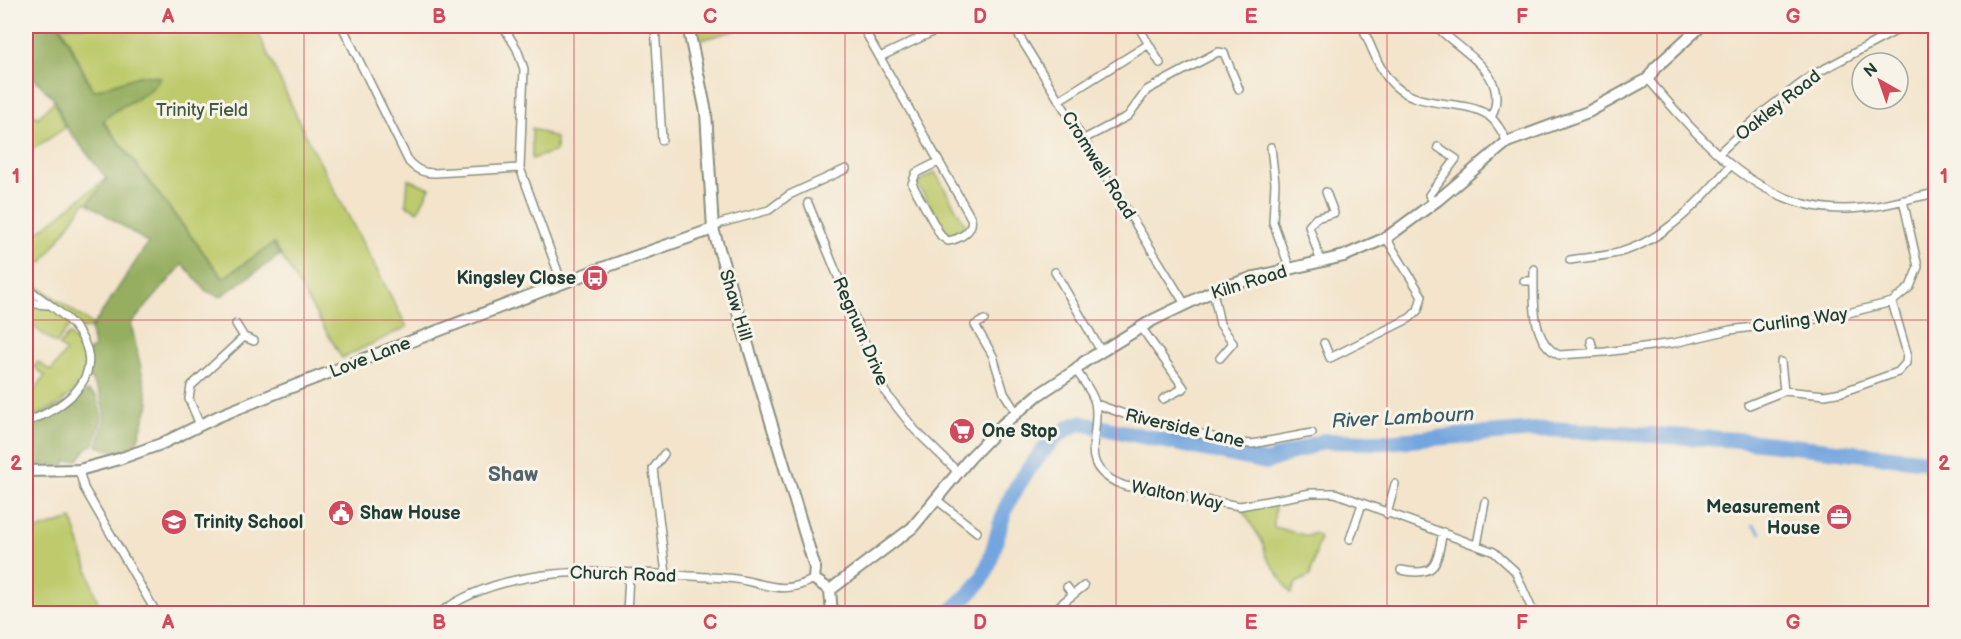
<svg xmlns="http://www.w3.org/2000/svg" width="1961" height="639" font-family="'Balsamiq Sans',sans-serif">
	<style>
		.green { fill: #beca6c; stroke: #6e8450; stroke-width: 1.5 }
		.forest { fill: #96ae60; stroke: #5a764a; stroke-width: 1.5 }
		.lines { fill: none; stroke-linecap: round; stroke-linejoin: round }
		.stream { stroke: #73a5de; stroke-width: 3 }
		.river { stroke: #73a5de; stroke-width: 16 }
		.street-casing { stroke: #899080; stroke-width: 10 }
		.secondary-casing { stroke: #899080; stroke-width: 14 }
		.street { stroke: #fff; stroke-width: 7 }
		.secondary { stroke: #fff; stroke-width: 10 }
		.grid { fill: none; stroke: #d1495b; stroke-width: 1.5; stroke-opacity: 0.55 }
		.labels { text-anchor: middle; stroke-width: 6; stroke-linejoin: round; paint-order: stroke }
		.street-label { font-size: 18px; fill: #1f3d34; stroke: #f7f3e8 }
		.park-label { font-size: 18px; fill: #3f593f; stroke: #f7f3e8 }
		.poi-label { font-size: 18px; font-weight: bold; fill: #1f3d34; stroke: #f7f3e8; text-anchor: start }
		.water-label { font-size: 20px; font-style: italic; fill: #385c67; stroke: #f7f3e8 }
		.quarter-label { font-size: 21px; font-weight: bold; fill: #54646d; stroke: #f7f3e8 }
		.neatline { fill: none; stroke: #d1495b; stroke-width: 2 }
		.grid-label { font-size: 20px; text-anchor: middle; font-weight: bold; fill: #d1495b }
	</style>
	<rect width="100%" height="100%" fill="#f7f3e8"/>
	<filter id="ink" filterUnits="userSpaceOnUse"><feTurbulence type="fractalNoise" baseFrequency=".0167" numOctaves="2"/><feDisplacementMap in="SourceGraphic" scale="12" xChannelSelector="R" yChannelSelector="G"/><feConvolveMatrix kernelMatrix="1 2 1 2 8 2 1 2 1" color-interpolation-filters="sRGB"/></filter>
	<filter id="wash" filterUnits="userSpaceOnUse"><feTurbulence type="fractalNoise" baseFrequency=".008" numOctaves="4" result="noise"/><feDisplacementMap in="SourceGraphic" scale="24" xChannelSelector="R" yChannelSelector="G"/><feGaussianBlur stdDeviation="1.35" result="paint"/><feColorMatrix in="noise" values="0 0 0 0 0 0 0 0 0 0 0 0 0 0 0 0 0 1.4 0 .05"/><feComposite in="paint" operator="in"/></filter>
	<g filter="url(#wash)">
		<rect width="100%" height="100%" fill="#f3e4cb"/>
		<path class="green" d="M 61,26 L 255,26 L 305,134 L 407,327 L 342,358 L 274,243 L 223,278 L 104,122 L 107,107 L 93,90 Z
			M 694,26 L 752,26 L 697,41 Z
			M 54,101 L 65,128 L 26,154 L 26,125 L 35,115 L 38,118 Z
			M 532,128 L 556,138 L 556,151 L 532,159 Z
			M 935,172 L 966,226 L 948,236 L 917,183 Z
			M 106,178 L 100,190 L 88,203 L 85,202 L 42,263 L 34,258 L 26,270 L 26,254 L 28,252 L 26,242 Z
			M 408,179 L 430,188 L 418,211 L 406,205 Z
			M 26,278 L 92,324 L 91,328 L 77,329 L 71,324 L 56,344 L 26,321 L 26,298 L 49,306 L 26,287 Z
			M 69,334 C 109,377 65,404 26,420 L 26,393 L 30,396 L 45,376 L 34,367 L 38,362 L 51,371 L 66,351 L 59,346 Z
			M 1275,500 L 1274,527 L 1308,536 L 1314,533 L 1320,537 L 1310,576 L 1296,583 L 1291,594 L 1266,556 L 1263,543 L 1240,506 L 1260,506 Z
			M 72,519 L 101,613 L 26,613 L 26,533 Z"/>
		<path class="forest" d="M 26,26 L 60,26 L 93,91 L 142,75 L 160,77 C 150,100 118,102 103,122 L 223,278 L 273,244 L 280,255 L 220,297 L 206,291 L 183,264 L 131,324 L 149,404 L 136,445 L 117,452 L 97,446 L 105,418 L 100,394 L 88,375 L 89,350 L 94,348 L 91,329 L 148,243 L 88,203 L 107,179 L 66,127 L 55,100 L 26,70 Z
			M 88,391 L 96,396 L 102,418 L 94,444 L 87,448 L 78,460 L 66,461 L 64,465 L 26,465 L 26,424 Z"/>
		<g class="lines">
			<path class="stream" d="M 1753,525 L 1761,533"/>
			<path class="river" d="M 949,614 C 960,602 977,589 984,575 C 993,557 997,533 1004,513 C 1014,486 1052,430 1080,423 L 1266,462 L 1323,441 L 1382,442 L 1549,429 L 1738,440 L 1936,462"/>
		</g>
	</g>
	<g filter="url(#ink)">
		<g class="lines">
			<g class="street-casing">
				<path id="street" d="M 342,26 L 409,162 C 417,170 423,173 435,173 L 520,168
					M 503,26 L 517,49 L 524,69 L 520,168 L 562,283
					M 655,26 L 662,140
					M 862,26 L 971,218 C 974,231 960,239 948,241 L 941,236 L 912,184 L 916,173 L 938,162
					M 1013,26 L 1185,304
					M 1138,26 L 1160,63
					M 1362,26 C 1371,45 1379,72 1395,86 C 1420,109 1464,99 1488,115 C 1497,122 1502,132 1507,142
					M 1436,26 C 1462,53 1512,74 1491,118
					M 880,57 L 945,26
					M 1648,79 C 1700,139 1758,210 1845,209 C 1876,209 1905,199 1936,193
					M 1059,100 L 1149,44
					M 1084,139 L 1128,116 L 1147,90 L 1218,52 L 1224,53 L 1239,89
					M 1271,147 L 1275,183 L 1273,222 L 1290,269
					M 1718,154 L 1761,114 L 1811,76 L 1905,26
					M 808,203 L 885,392 L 915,430 L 958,472
					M 1434,203 L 1429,195 L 1456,159 L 1438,147
					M 713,229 L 721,223 L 769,210 L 789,195 L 846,169
					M 1570,260 C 1587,257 1604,257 1621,252 C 1666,239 1701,200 1730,166
					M 1321,262 L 1309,226 L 1316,218 L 1334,213 L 1326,192
					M 1534,269 C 1534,296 1530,342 1559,355 L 1605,352 L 1674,343 L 1730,330 L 1832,317 L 1892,302 L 1910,287 L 1918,267 L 1903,200
					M 1055,272 L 1101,351
					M 1524,281 L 1534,281
					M 26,287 C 41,299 60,310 73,325 C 113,371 69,407 26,422
					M 1213,291 L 1220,324 L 1233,343 L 1220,358
					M 26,297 L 36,304 L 47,305
					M 984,320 L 975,325 L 993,356 L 1004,393 L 1016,412
					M 236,324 L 244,337 L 254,341
					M 1141,327 L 1184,388 L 1163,399
					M 1591,341 L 1594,353
					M 1324,343 L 1330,358 L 1410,318 L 1418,310 L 1422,296 L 1386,238
					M 1781,362 L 1784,391
					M 1076,370 C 1082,380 1093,392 1095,403 C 1102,436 1073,467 1125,486 L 1240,506 L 1311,493 L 1335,493 L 1494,552 L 1515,571 L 1534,614
					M 1096,404 L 1124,414 L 1236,443 L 1252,444 L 1312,433
					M 1749,405 L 1784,391 L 1825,395 L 1842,392 L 1898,372 L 1906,363 L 1907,353 L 1892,302
					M 200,425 L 189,399 L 191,386 L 244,337
					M 664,454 L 653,469 L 666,574
					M 79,470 L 84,488 L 157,614
					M 937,500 L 977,532
					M 1387,514 L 1395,484
					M 1350,539 L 1362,504
					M 1477,545 L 1485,502
					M 1401,570 C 1439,578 1436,562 1443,532
					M 1067,587 L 1073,595
					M 438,614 C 516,555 634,574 726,578 C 762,580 779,598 814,579
					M 627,614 L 629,574
					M 1055,614 L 1060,605 L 1084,586
					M 1308,614 L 1326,614"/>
			</g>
			<g class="secondary-casing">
				<path id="secondary" d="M 688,26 L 706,112 L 713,229 L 815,568 L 814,579 L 830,590
					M 26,471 L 79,470 L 119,459 L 161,444 L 219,416 L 276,393 L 594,271 L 713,229
					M 830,590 L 912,528 L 970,458 L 1002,425 L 1038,395 L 1076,370 L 1084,362 L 1153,320 L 1213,291 L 1255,277 L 1344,256 L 1386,238 L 1439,199 L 1507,142 L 1588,112 L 1648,79 L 1655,68 L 1701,26
					M 830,590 L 832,614"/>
			</g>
			<use href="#street" class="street"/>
			<use href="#secondary" class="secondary"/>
		</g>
	</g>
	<path class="grid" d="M 304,26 L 304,614M 574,26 L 574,614M 845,26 L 845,614M 1116,26 L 1116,614M 1387,26 L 1387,614M 1657,26 L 1657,614M 26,320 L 1936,320"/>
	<defs>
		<g id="bus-disc" transform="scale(1.35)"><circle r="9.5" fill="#d1495b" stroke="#f7f3e8"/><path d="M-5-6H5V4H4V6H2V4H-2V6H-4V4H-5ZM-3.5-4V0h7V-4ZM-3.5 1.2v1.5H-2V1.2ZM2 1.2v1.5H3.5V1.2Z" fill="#fff"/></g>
		<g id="supermarket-disc" transform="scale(1.35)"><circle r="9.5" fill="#d1495b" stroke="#f7f3e8"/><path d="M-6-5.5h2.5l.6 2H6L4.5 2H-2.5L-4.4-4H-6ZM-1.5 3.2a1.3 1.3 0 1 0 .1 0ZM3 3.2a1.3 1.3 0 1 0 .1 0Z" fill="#fff"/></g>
		<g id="civic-disc" transform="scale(1.35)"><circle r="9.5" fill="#d1495b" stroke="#f7f3e8"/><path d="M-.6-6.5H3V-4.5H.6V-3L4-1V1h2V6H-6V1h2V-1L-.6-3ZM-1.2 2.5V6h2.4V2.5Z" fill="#fff"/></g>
		<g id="office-disc" transform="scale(1.35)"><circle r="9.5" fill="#d1495b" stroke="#f7f3e8"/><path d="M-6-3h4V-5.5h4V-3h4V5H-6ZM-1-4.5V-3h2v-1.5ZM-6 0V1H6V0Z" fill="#fff"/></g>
		<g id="school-disc" transform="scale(1.35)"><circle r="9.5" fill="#d1495b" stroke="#f7f3e8"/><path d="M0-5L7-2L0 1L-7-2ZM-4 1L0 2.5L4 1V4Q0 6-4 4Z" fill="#fff"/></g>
	</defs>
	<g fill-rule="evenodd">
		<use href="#bus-disc" x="595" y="278"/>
		<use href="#supermarket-disc" x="962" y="431"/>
		<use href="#civic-disc" x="341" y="513"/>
		<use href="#office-disc" x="1839" y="517"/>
		<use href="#school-disc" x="174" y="522"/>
	</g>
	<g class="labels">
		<g class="street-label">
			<text transform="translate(1778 105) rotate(-38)" y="6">Oakley Road</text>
			<text transform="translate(1099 165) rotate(58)" y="6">Cromwell Road</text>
			<text transform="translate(1249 282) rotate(-17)" y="6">Kiln Road</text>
			<text transform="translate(736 305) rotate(73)" y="6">Shaw Hill</text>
			<text transform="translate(1800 320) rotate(-8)" y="6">Curling Way</text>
			<text transform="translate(861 331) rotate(67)" y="6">Regnum Drive</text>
			<text transform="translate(370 357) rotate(-21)" y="6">Love Lane</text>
			<text transform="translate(1185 428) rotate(13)" y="6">Riverside Lane</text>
			<text transform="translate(1177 495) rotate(11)" y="6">Walton Way</text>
			<text transform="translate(623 574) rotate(2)" y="6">Church Road</text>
		</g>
		<g class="park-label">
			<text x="202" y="116">Trinity Field</text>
		</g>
		<g class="poi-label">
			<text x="576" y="284" text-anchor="end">Kingsley Close</text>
			<text x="982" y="437">One Stop</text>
			<text x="1820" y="513" text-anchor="end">Measurement<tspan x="1820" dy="21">House</tspan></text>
			<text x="360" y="519">Shaw House</text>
			<text x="194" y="528">Trinity School</text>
		</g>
		<g class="water-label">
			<text transform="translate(1403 417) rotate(-3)" y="7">River Lambourn</text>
		</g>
		<g class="quarter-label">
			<text x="513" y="481">Shaw</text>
		</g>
	</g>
	<rect width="1961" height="639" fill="none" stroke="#f7f3e8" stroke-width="66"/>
	<g transform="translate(1880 81) rotate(320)"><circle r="28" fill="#f7f3e8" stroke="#a1aaa0" stroke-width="1.5"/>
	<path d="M0-4.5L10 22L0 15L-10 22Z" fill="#d1495b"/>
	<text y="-9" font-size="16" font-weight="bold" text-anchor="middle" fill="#1f3d34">N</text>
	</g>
	<rect x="33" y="33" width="1895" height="573" class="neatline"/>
	<g class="grid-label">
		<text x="168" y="23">A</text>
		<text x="439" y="23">B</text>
		<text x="710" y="23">C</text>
		<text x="980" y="23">D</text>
		<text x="1251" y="23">E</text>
		<text x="1522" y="23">F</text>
		<text x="1793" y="23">G</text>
		<text x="16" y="183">1</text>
		<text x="1944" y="183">1</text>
		<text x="16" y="470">2</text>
		<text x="1944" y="470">2</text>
		<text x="168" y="629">A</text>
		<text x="439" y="629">B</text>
		<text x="710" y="629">C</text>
		<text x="980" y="629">D</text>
		<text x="1251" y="629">E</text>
		<text x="1522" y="629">F</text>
		<text x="1793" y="629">G</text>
	</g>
</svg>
